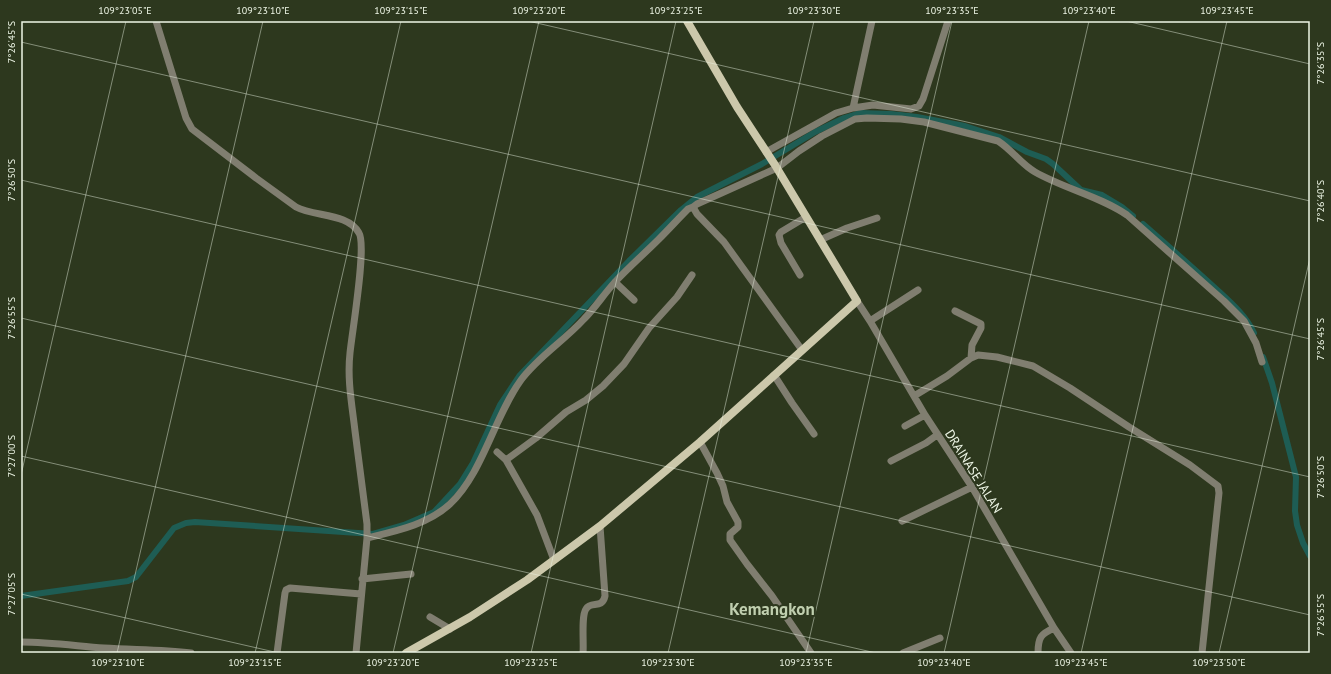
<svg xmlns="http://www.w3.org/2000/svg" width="1331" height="674" font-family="'PT Sans',sans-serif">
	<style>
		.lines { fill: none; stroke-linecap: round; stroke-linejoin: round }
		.canal { stroke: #1e5d54; stroke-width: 6 }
		.minor { stroke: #807e70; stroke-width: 7 }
		.major { stroke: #ccc8ab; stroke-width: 8 }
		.ticks { fill: none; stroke: #eef6e6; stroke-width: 1; stroke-opacity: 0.45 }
		.labels { text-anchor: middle; stroke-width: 4; stroke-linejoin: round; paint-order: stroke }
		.street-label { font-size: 13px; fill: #eef6e6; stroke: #2d381e }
		.district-label { font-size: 17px; font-weight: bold; fill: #c0cfaf; stroke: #2d381e }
		.neatline { fill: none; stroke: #eef6e6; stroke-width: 1.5 }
		.ticks-label { font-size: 10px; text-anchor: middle; fill: #eef6e6 }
	</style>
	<rect width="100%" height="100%" fill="#2d381e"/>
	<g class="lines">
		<path class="canal" d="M 1143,224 C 1167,245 1191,266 1214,287 C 1229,301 1245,314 1254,333
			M 1263,357 L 1272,383 L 1296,477 L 1295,511 L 1297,525 L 1303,543 L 1310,556
			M 21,596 L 128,581 L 136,577 L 174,528 L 186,523 L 195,522 L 373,534 L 404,525 L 434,512 L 460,484 L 473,463 L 500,405 L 520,375 L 629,261 L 681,210 L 697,197 L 762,164 L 815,132 L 844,118 L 860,113 L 891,114 L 917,117 L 965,126 L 999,137 L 1027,152 L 1046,159 L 1053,164 L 1081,190 L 1102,195 L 1122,207 L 1133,216"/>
		<path class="minor" d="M 156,21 L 186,118 L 192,129 L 256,178 L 296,207 C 315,217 348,213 359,233 C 367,246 352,332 350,353 C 347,379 352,405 355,431 C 359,462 363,493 367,524 L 367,538 L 356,653
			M 853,108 L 872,21
			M 766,152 L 836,113 L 853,108 L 873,105 L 911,109 L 919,106 L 923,99 L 948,21
			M 820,240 L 847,228 L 877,218
			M 800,275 L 781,243 L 779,235 L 781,232 L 806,217
			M 615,282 L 634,300
			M 857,301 L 870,321 L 925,415 L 972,487 L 1054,628 L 1071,653
			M 955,311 L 981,324 L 981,328 L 972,345 L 971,358
			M 870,321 L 918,290
			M 802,350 L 724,242 L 697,214 L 693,207 L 697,204 L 777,168 L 799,151 L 822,136 L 855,119 L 867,118 L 901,119 L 924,122 L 998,141 C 1012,150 1021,164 1035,172 C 1065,189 1099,196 1127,215 L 1224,301 L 1244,321 L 1256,343 L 1262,362
			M 774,375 L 792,403 L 814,434
			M 914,396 L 947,376 L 971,358 L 978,355 L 997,357 L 1033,366 L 1070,388 L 1129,427 L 1190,465 L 1218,486 L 1219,493 L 1202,653
			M 905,426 L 925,415
			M 700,442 L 717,473 L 723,486 L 727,502 L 738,522 L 738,527 L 730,534 L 730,540 L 747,564 L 772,596 L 811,653
			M 497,452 L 506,460 L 537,515 L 554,560
			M 506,460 L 536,438 L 566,412 L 586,400 L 603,386 L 624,364 L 649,328 L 677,297 L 692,275
			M 891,461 L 926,443 L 937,435
			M 902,521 L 972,487
			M 367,538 C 396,531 427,525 450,504 C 483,473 494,417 521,380 C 538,357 564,341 584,319 C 595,308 604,294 615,282 C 629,267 644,254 659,239 C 669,229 678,219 688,209 L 693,207
			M 362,579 L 411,574
			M 430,617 L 450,629
			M 21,642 C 49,642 77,646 104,648 C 133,650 162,649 191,653
			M 277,653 L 285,593 L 286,590 L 290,588 L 361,594
			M 583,653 C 584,643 581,616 586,609 C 591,600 602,610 605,596 L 600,526
			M 903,653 L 940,638
			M 1038,653 C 1038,637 1041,634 1054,628"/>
		<path class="major" d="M 406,653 L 470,617 L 527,580 L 600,526 L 700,442 L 857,301 L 775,165 L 737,107 L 687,21"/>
	</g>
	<path class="ticks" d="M 528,21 L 1310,201M 1126,21 L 1310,64M 21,42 L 1310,339M 21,180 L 1310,477M 21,318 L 1310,615M 21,456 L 876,653M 21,475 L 126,21M 21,594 L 279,653M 117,653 L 263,21M 255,653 L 401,21M 393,653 L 539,21M 531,653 L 676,21M 668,653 L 814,21M 806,653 L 952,21M 944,653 L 1089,21M 1081,653 L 1227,21M 1219,653 L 1310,258"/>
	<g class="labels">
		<g class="street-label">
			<text transform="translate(974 471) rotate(58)" y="5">DRAINASE JALAN</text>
		</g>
		<g class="district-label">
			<text x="772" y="615">Kemangkon</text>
		</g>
	</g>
	<rect width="1331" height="674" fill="none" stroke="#2d381e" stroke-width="44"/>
	<rect x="22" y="22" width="1287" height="630" class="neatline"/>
	<g class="ticks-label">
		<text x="125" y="14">109°23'05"E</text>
		<text x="263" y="14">109°23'10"E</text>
		<text x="401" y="14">109°23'15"E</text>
		<text x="539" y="14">109°23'20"E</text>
		<text x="676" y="14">109°23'25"E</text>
		<text x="814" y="14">109°23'30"E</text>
		<text x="952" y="14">109°23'35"E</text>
		<text x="1089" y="14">109°23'40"E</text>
		<text x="1227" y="14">109°23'45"E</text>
		<text transform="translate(11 42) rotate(-90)" y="4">7°26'45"S</text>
		<text transform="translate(1320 63) rotate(-90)" y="4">7°26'35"S</text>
		<text transform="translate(11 180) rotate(-90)" y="4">7°26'50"S</text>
		<text transform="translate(1320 201) rotate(-90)" y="4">7°26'40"S</text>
		<text transform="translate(11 318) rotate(-90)" y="4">7°26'55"S</text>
		<text transform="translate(1320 339) rotate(-90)" y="4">7°26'45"S</text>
		<text transform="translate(11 456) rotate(-90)" y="4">7°27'00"S</text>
		<text transform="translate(1320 477) rotate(-90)" y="4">7°26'50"S</text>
		<text transform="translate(11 594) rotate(-90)" y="4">7°27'05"S</text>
		<text transform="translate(1320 615) rotate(-90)" y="4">7°26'55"S</text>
		<text x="118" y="666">109°23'10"E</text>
		<text x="255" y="666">109°23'15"E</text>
		<text x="393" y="666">109°23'20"E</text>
		<text x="531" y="666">109°23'25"E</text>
		<text x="668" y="666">109°23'30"E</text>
		<text x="806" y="666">109°23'35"E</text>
		<text x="944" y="666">109°23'40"E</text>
		<text x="1081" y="666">109°23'45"E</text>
		<text x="1219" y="666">109°23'50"E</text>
	</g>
</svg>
